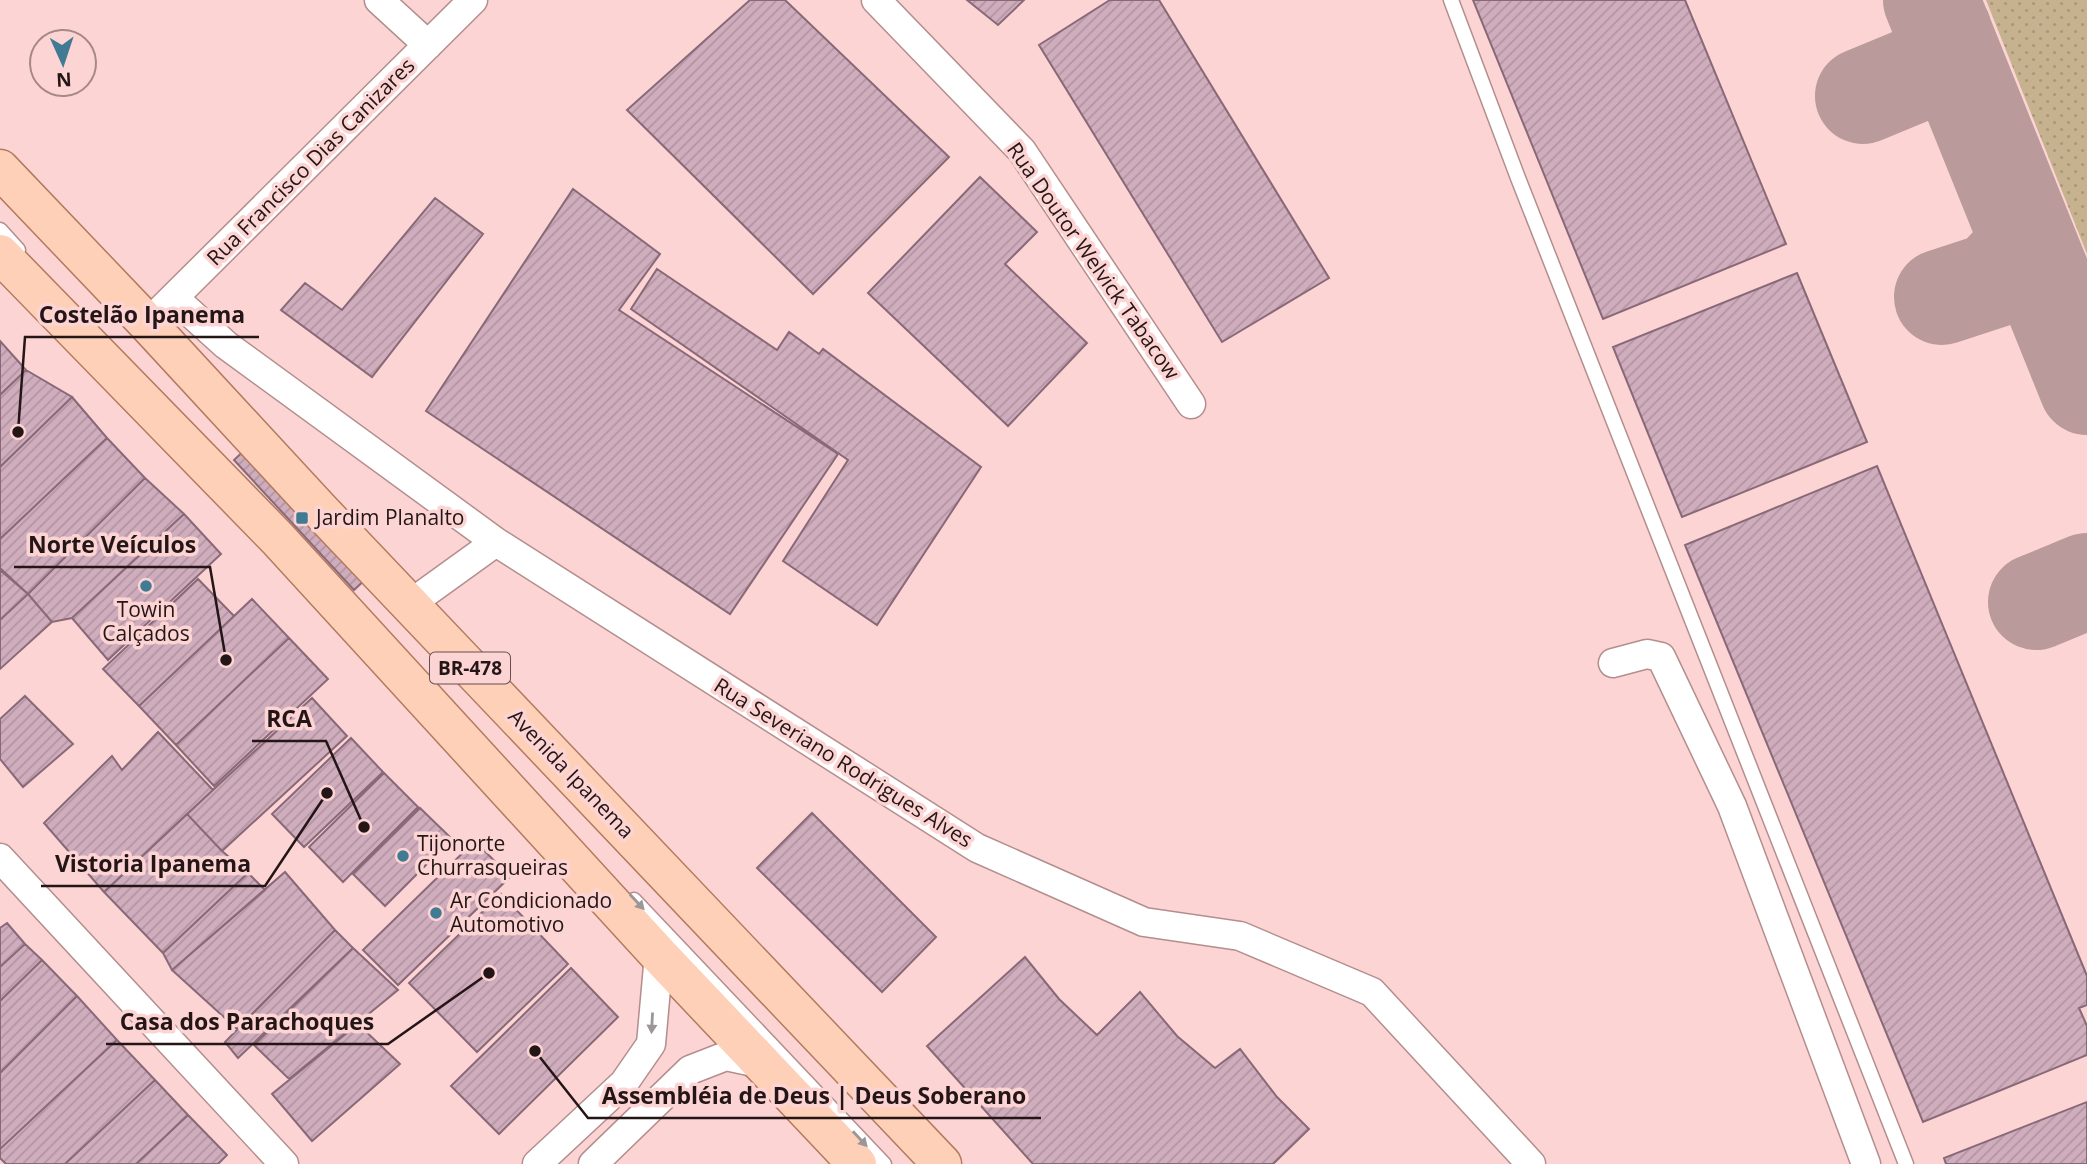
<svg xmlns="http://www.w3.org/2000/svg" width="2087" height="1164" font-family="'Open Sans',sans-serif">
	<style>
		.grass { fill: url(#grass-dots) }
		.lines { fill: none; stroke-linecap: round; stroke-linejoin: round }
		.taxiway { stroke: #ba9a9a; stroke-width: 96 }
		.building { fill: url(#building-hatch); stroke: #896978; stroke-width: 2 }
		.service-casing { stroke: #b38e8d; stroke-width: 17 }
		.minor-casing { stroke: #b38e8d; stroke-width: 31 }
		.primary-casing { stroke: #b27b5f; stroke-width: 41 }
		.service { stroke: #fff; stroke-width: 14 }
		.minor { stroke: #fff; stroke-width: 28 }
		.primary { stroke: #fed0b7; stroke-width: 38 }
		.oneway { fill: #9c9696 }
		.poi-dot { fill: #407b93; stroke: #fdd4d4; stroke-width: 2.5 }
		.labels { text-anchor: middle; stroke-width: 7; stroke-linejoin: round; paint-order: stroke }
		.shield { fill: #fdd4d4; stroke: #654f4f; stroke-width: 2 }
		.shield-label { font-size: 19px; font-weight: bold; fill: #241616 }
		.street-label { font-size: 21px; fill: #241616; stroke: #fdd4d4 }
		.poi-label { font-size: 21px; fill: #241616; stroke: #fdd4d4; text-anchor: start }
		.leader { fill: none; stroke: #241616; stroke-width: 2.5 }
		.callout-dot { fill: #241616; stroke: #fdd4d4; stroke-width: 2.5 }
		.callout-label { font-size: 23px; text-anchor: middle; font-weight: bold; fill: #241616; stroke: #fdd4d4; stroke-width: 7; stroke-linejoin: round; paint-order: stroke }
	</style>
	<defs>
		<pattern id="grass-dots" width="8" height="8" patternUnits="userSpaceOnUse" patternTransform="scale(1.75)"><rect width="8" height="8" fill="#c7b28f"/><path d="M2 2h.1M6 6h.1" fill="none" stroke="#ab987b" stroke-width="1.8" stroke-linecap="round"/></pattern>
		<pattern id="building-hatch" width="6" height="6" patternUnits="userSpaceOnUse" patternTransform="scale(1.75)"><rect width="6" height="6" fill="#d0adbd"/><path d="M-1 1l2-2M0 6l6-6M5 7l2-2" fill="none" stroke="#b294a2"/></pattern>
	</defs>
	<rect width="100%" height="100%" fill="#fdd4d4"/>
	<path class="grass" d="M 1986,0 L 2087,0 L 2087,254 Z"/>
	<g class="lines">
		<path class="taxiway" d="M 1931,0 L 2087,387
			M 1863,96 L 1921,72 L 1937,55 L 1944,31
			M 1942,297 L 1994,280 L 2017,255 L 2023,228
			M 2036,602 L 2087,581"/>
	</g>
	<path class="building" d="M 750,0 L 785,0 L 949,157 L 813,294 L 627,110 Z
		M 967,0 L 1024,0 L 998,25 Z
		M 1110,0 L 1159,0 L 1329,278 L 1222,342 L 1039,45 Z
		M 1473,0 L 1685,0 L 1786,244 L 1603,319 Z
		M 980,177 L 1037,232 L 1005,264 L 1087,343 L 1008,426 L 868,293 Z
		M 573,189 L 660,254 L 619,310 L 838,454 L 730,614 L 426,411 Z
		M 435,198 L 483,234 L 372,377 L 281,310 L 305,283 L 342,310 Z
		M 657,269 L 777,350 L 789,332 L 819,354 L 823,349 L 981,467 L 877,625 L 783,561 L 848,460 L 631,309 Z
		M 1797,273 L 1867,442 L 1682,517 L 1613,347 Z
		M 0,341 L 26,370 L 0,395 Z
		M 26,370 L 72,397 L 0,467 L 0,395 Z
		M 72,397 L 107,438 L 0,539 L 0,467 Z
		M 107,438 L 145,478 L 28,594 L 0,568 L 0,539 Z
		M 249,446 L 369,576 L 354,590 L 234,460 Z
		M 1877,466 L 2087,976 L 2087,1005 L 2079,1008 L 2087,1026 L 2087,1055 L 1923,1122 L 1685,545 Z
		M 145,478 L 184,514 L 72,618 L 52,622 L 28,594 Z
		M 184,514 L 221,554 L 108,660 L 72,618 Z
		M 0,570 L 28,594 L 0,620 Z
		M 198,579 L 234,616 L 139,706 L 103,669 Z
		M 28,594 L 52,622 L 0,669 L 0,620 Z
		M 252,599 L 289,638 L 176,745 L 139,706 Z
		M 289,638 L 328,679 L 214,786 L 176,745 Z
		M 25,696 L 73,744 L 23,787 L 0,759 L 0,719 Z
		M 312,698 L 347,736 L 222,851 L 187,814 Z
		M 158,732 L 213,790 L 104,892 L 44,823 L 112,756 L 122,770 Z
		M 351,738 L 383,772 L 304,847 L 272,814 Z
		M 384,773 L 418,807 L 343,882 L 309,847 Z
		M 420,808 L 452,839 L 385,906 L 353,874 Z
		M 812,813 L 936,937 L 882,992 L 757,868 Z
		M 187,814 L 222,851 L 248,873 L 163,953 L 104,892 Z
		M 475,841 L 510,877 L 398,985 L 363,950 Z
		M 285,872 L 335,930 L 237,1029 L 172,970 Z
		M 248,873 L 265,890 L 172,970 L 163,953 Z
		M 501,894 L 568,964 L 477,1052 L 409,983 Z
		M 7,923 L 25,944 L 0,967 L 0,928 Z
		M 335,930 L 353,948 L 238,1058 L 225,1042 Z
		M 25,944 L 42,960 L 0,1001 L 0,967 Z
		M 353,948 L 398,990 L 289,1079 L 254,1045 Z
		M 1025,957 L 1059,999 L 1097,1035 L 1140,992 L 1177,1036 L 1215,1068 L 1240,1049 L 1277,1097 L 1309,1129 L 1273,1164 L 1033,1164 L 927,1046 Z
		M 42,960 L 77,996 L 0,1073 L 0,1001 Z
		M 571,968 L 618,1017 L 499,1134 L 451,1086 Z
		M 77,996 L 117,1040 L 0,1149 L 0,1073 Z
		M 358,1024 L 400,1064 L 312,1141 L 272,1094 Z
		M 117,1040 L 155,1080 L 65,1164 L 6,1164 L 0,1158 L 0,1149 Z
		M 155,1080 L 188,1115 L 136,1164 L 65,1164 Z
		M 2087,1102 L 2087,1164 L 1946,1164 L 1944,1158 Z
		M 188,1115 L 227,1155 L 218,1164 L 136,1164 Z"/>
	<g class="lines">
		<g class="service-casing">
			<path id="service" d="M 1451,0 L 1518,178 L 1906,1164
				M 0,230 L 18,250
				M 634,900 L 884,1164"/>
		</g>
		<g class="minor-casing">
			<path id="minor" d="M 379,0 L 428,45
				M 876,0 L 1022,151 L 1191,404
				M 174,298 L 226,345 L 496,542 L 977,848 L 1144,922 L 1240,936 L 1372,992 L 1531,1164
				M 160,311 L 473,0
				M 410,604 L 496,542
				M 1613,663 L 1647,654 L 1661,657 L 1732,806 L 1866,1164
				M 0,858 L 284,1164
				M 537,1164 L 624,1083 L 651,1044 L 659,955
				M 593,1164 L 690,1070 L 726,1056 L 763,1064"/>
		</g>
		<g class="primary-casing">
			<path id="primary" d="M 0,169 L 147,323 L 317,507 L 942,1164
				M 0,254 L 277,538 L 659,955 L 857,1164"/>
		</g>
		<use href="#service" class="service"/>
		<use href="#minor" class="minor"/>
		<use href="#primary" class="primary"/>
	</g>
	<defs><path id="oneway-solid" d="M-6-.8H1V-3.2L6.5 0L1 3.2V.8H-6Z" transform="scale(1.75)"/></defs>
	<g class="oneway">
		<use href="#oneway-solid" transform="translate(637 902) rotate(47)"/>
		<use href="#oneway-solid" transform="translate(652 1023) rotate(93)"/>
		<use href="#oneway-solid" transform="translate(860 1139) rotate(47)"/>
	</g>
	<g class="poi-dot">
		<rect x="295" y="511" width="14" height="14" rx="3.5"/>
		<circle cx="146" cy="586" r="7"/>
		<circle cx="403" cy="856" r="7"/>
		<circle cx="436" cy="913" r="7"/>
	</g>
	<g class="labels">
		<rect class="shield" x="430" y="652.5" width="80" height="31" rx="5"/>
		<g class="shield-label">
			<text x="470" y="675">BR-478</text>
		</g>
		<g class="street-label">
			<text transform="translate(311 162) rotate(-45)" y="7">Rua Francisco Dias Canizares</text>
			<text transform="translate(1093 261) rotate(55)" y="7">Rua Doutor Welvick Tabacow</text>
			<text transform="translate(843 763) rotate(32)" y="7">Rua Severiano Rodrigues Alves</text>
			<text transform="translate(571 774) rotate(46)" y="7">Avenida Ipanema</text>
		</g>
		<g class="poi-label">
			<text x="316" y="525">Jardim Planalto</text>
			<text x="146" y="617" text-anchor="middle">Towin<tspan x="146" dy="24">Calçados</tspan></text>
			<text x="417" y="851">Tijonorte<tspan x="417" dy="24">Churrasqueiras</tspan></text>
			<text x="450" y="908">Ar Condicionado<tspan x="450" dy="24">Automotivo</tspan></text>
		</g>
	</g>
	<path class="leader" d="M18 432L25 337H259M226 660L210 567H14M364 827L326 741H252M327 793L265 886H41M489 973L388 1044H106M535 1051L588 1118H1041"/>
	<g class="callout-dot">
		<circle cx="18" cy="432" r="7"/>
		<circle cx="226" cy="660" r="7"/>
		<circle cx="364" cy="827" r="7"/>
		<circle cx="327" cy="793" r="7"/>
		<circle cx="489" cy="973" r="7"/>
		<circle cx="535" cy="1051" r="7"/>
	</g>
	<g class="callout-label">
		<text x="142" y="323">Costelão Ipanema</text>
		<text x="112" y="553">Norte Veículos</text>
		<text x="289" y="727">RCA</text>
		<text x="153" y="872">Vistoria Ipanema</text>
		<text x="247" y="1030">Casa dos Parachoques</text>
		<text x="814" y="1104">Assembléia de Deus | Deus Soberano</text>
	</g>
	<g transform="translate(63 63) rotate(177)"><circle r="33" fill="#fdd4d4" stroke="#a68888" stroke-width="2"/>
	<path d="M0-5L12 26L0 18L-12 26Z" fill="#407b93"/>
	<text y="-10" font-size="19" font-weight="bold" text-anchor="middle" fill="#241616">N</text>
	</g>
</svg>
